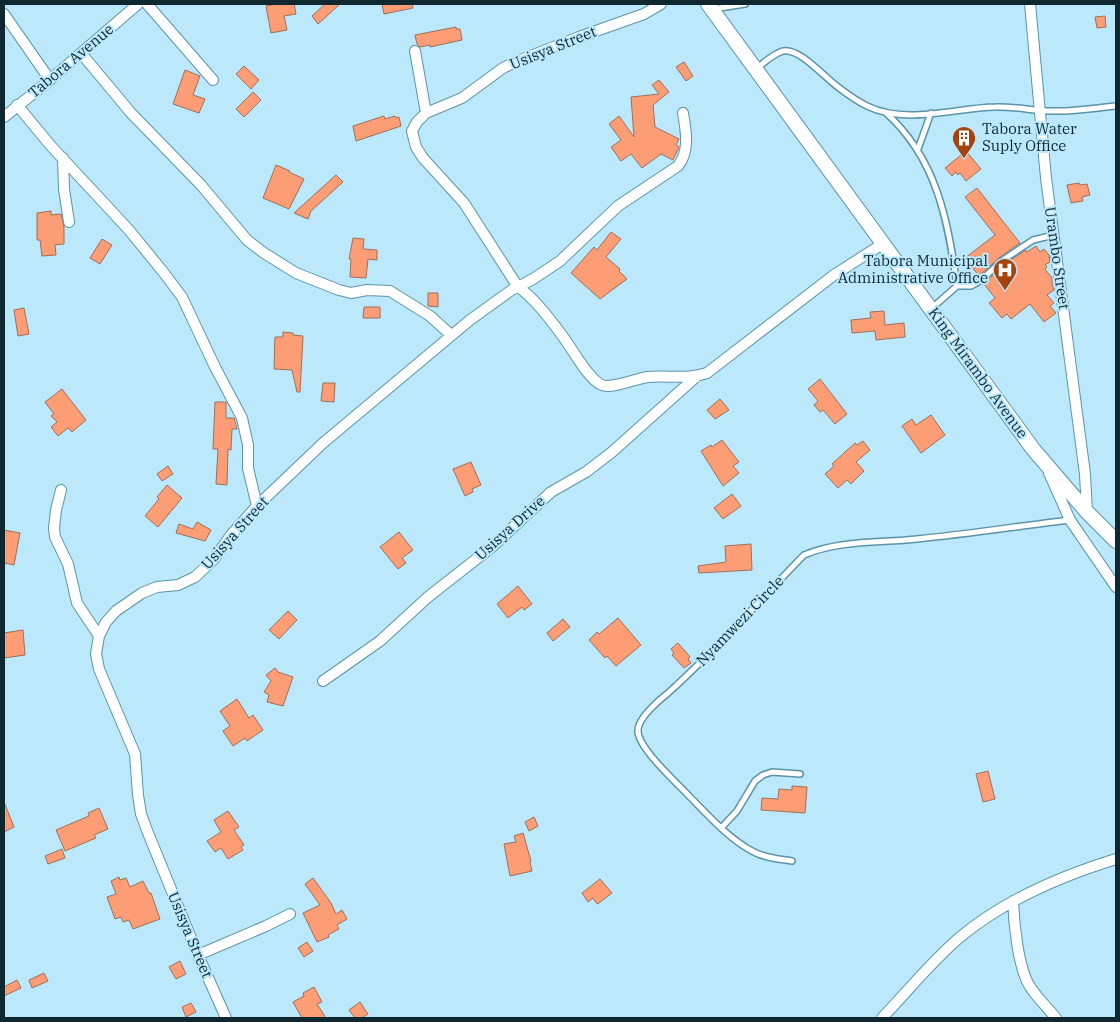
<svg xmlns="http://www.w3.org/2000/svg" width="1120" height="1022" font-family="'IBM Plex Serif',serif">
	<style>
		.building { fill: #fd9d75; stroke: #9e6f5b }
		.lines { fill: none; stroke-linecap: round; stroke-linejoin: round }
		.lane-casing { stroke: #5b94a9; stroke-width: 8 }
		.street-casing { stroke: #5b94a9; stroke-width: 12 }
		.secondary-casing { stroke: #5b94a9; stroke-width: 16 }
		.lane { stroke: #fff; stroke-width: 5 }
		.street { stroke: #fff; stroke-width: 10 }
		.secondary { stroke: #fff; stroke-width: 14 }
		.labels { text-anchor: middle; stroke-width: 4; stroke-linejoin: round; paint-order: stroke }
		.street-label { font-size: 15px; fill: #0f2830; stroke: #bbe9fb }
		.poi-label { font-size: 15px; fill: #0f2830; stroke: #bbe9fb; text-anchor: start }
	</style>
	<rect width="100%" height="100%" fill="#bbe9fb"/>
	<path class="building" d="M 276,4 L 294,4 L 296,14 L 284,16 L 287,30 L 271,33 L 266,6 Z
		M 325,4 L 340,4 L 318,24 L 312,16 Z
		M 382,4 L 412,4 L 413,8 L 384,14 Z
		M 1105,16 L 1106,27 L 1097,28 L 1095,17 Z
		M 456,27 L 456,29 L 460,29 L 462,40 L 430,47 L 430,45 L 420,47 L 417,44 L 415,35 Z
		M 684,62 L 693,76 L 686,81 L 676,67 Z
		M 244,66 L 259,80 L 251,89 L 236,74 Z
		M 185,70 L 200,76 L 193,95 L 205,99 L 199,113 L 173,104 Z
		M 659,80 L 669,92 L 653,105 L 655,127 L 679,139 L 676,145 L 679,147 L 673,160 L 661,154 L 642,168 L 631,154 L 621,161 L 611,147 L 621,140 L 609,124 L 619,116 L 634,137 L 631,97 L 659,94 L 652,85 Z
		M 253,92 L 261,100 L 244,117 L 236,109 Z
		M 384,116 L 385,119 L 395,116 L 396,118 L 399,117 L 401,126 L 356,141 L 353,126 Z
		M 966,151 L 981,169 L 966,181 L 960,173 L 958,175 L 956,172 L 952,176 L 945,168 Z
		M 276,165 L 290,171 L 289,172 L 304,179 L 289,209 L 263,198 Z
		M 336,175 L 343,182 L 311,211 L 308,219 L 294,213 Z
		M 1079,183 L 1080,185 L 1087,184 L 1090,195 L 1082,197 L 1083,201 L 1071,203 L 1067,185 Z
		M 977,188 L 1020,243 L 1000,257 L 979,276 L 965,258 L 995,235 L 965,197 Z
		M 51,211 L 51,215 L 61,214 L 64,227 L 64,244 L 55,245 L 56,255 L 42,256 L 40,240 L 37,240 L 37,213 Z
		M 611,232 L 621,239 L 606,257 L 620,269 L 619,271 L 627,279 L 600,299 L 571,273 L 594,247 L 597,250 Z
		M 353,238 L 364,239 L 363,249 L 377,250 L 377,260 L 368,259 L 366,278 L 350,277 L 351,259 L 349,259 Z
		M 102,239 L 112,245 L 100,264 L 90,258 Z
		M 1036,246 L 1040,252 L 1044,249 L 1049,255 L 1050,262 L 1045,265 L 1047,267 L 1045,269 L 1052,278 L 1052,284 L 1054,290 L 1047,295 L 1054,303 L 1050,306 L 1056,313 L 1044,322 L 1030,304 L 1011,319 L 1007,314 L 1002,318 L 989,303 L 995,298 L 984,284 L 1006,263 L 1026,250 L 1027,252 Z
		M 428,293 L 438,293 L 438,307 L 428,306 Z
		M 364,307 L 380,307 L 380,318 L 363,318 Z
		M 24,308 L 29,334 L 18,336 L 14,310 Z
		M 884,311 L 885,325 L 904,323 L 905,337 L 876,340 L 875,331 L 852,333 L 851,320 L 871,318 L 870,312 Z
		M 283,332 L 293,333 L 293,335 L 303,336 L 300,392 L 297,392 L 292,370 L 274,369 L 275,337 L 283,337 Z
		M 820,379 L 847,414 L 835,424 L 823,410 L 820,412 L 814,405 L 818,401 L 808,389 Z
		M 323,383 L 335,383 L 334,402 L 321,401 Z
		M 62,389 L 86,420 L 72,432 L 68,428 L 58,436 L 51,427 L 57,422 L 51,416 L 54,414 L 45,402 Z
		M 720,399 L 729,410 L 715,419 L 707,410 Z
		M 215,402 L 226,402 L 226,418 L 234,418 L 237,429 L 232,429 L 231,450 L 228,449 L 227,485 L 216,484 L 218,449 L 213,449 Z
		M 931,415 L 945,435 L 921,453 L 902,426 L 912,419 L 916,425 Z
		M 722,440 L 739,462 L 733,466 L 739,473 L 723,486 L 701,451 L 711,445 L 712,447 Z
		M 863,441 L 870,450 L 856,462 L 864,471 L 851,484 L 847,480 L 838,488 L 825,474 L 834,466 L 832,464 L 855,443 L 857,445 Z
		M 471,462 L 481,485 L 472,489 L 473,492 L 465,496 L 453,469 Z
		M 168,466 L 173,474 L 162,481 L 157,474 Z
		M 167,485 L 182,498 L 158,527 L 145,516 L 159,499 L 157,497 Z
		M 732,494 L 741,506 L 723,519 L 714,508 Z
		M 197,522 L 211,530 L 205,541 L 176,533 L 179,524 L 193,529 Z
		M 4,530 L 20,533 L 14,565 L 4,563 Z
		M 399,532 L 413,550 L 402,558 L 406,563 L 398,569 L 380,547 Z
		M 751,544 L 752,570 L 699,573 L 698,566 L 726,562 L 725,546 Z
		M 518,586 L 532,604 L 524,610 L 522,607 L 508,618 L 497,604 Z
		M 288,611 L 297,620 L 279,639 L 269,630 Z
		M 618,618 L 641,645 L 616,666 L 607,656 L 605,658 L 589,640 L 597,632 L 599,634 Z
		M 563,619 L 570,627 L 553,641 L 547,633 Z
		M 23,630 L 25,655 L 4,658 L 4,633 Z
		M 678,643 L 690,657 L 688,659 L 691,663 L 684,668 L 672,655 L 674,653 L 671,649 Z
		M 275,668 L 278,672 L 293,677 L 283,706 L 267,702 L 269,695 L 264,692 L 271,681 L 266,675 Z
		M 237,699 L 249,718 L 253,715 L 263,730 L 247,741 L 245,738 L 233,746 L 223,731 L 230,726 L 220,711 Z
		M 988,771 L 995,799 L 983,802 L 976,774 Z
		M 792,786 L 807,787 L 805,813 L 761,810 L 762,798 L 778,799 L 779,789 L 792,790 Z
		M 4,802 L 14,827 L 4,832 Z
		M 99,808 L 108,829 L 94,835 L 96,838 L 65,851 L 56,830 L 89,816 L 88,813 Z
		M 228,811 L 239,827 L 234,830 L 244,845 L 241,847 L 243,850 L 228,859 L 221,848 L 215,852 L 207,841 L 221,832 L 214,820 Z
		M 534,817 L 538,826 L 529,831 L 525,822 Z
		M 523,833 L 531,861 L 530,862 L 532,871 L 510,876 L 504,844 L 516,842 L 514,836 Z
		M 62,849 L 65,858 L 48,864 L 45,856 Z
		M 119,877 L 120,880 L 126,878 L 130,887 L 143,881 L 149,893 L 151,893 L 160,919 L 133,929 L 129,920 L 123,922 L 121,917 L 115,919 L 107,897 L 116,894 L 111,881 Z
		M 313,878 L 331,903 L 336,914 L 342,910 L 347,919 L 337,925 L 339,929 L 328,935 L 329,937 L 317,942 L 303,913 L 320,905 L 305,884 Z
		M 600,879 L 612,893 L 599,903 L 597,904 L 593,898 L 588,902 L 582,893 Z
		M 307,942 L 313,951 L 304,957 L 298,948 Z
		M 180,961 L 186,974 L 176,979 L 169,967 Z
		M 44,973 L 48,981 L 32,988 L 29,980 Z
		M 17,980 L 21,988 L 4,996 L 4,987 Z
		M 314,987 L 322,1002 L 317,1004 L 326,1018 L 302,1018 L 293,1002 L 304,996 L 303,993 Z
		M 360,1002 L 368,1014 L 362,1018 L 355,1018 L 349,1010 Z
		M 191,1003 L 196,1012 L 186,1017 L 182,1007 Z"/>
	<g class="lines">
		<g class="lane-casing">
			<path id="lane" d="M 713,9 L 745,4
				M 757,68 C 765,62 773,54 783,51 C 799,47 825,78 838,87 C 847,94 857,101 867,106 C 906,125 954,108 995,107 C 1014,106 1033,111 1052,111 C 1074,112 1095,108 1116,106
				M 885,112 C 937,158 948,221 957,286
				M 918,149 L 931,113
				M 932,308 L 957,286 L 971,286 L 980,281 L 1003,260 L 1033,240 L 1054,235
				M 722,827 L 737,811 L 755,781 L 763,775 L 772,772 L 800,774
				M 792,861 C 779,859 764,858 752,851 C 728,838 708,815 689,796 C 677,783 638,748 638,731 C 637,719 659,700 668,693 C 716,650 759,601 804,555 C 839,540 880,543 917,539 C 968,534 1019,526 1070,520"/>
		</g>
		<g class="street-casing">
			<path id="street" d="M 147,4 L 213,80
				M 661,4 L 644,14 L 579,37 L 513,63 L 503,68 L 462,98 L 426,113 L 417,122 L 412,131 L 416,147 L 423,158 L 464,203 L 518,287 L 533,279 L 560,261 L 618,206 L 678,166 C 690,151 686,131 683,113
				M 1030,4 L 1046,178 L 1085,474 L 1087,512
				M 4,14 L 50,80
				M 415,51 L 426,113
				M 81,53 L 131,113 L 201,185 L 247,240 L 264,253 L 296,273 L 339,290 L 351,293 L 367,290 L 390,291 L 430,316 L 451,335
				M 17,105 L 51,146 L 129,230 L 164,273 L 182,297 L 215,367 L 242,418 L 248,445 L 248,468 L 257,506
				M 4,117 L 50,80 L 138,4
				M 63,158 L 64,189 L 69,222
				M 1049,473 L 1070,520 L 1116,587
				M 61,490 L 56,510 L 54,528 L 55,537 L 68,564 L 77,603 L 99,636
				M 323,681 L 380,641 L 428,597 L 493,546 L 551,492 L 586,472 L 612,452 L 697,376
				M 1013,901 C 1014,924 1018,966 1029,985 C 1036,997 1047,1007 1056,1018
				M 198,955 L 266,926 L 290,914
				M 226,1018 L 198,955 L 148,833 L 141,814 L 138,795 L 135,754 L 99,669 L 96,654 L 99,636 L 106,622 L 116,611 L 142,593 L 157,587 L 178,585 L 195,577 L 214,559 L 231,535 L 257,506 L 323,443 L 470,320 L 513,289 L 518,287 C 535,298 554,324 566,341 C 574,352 589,380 602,385 C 611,389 636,379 647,377 C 667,375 687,380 707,373 L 834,275 L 884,243
				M 882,1018 C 907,992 931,962 959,938 C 1004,900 1061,876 1116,859"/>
		</g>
		<g class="secondary-casing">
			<path id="secondary" d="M 708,4 L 1033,449 L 1087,512 L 1116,541"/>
		</g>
		<use href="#lane" class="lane"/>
		<use href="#street" class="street"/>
		<use href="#secondary" class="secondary"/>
	</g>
	<defs>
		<g id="building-pin" transform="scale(1.25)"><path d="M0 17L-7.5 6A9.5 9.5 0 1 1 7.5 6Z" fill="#a6420c" stroke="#bbe9fb"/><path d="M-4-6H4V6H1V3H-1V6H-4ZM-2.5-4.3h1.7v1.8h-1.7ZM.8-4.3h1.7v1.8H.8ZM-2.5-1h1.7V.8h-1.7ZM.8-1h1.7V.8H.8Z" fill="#fff"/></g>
		<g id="hospital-pin" transform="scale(1.25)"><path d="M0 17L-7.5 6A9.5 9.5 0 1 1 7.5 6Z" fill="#a6420c" stroke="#bbe9fb"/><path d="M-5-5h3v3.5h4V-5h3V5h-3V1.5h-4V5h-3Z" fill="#fff"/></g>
	</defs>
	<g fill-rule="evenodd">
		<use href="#building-pin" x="964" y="138"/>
		<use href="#hospital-pin" x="1005" y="270"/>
	</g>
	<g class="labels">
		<g class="street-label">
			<text transform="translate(553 48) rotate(-22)" y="5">Usisya Street</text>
			<text transform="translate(71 61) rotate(-40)" y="5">Tabora Avenue</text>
			<text transform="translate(1057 258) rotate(82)" y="5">Urambo Street</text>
			<text transform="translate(978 373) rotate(54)" y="5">King Mirambo Avenue</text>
			<text transform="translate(510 528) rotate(-42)" y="5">Usisya Drive</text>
			<text transform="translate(235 533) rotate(-48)" y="5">Usisya Street</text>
			<text transform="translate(740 621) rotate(-46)" y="5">Nyamwezi Circle</text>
			<text transform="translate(190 935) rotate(67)" y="5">Usisya Street</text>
		</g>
		<g class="poi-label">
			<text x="982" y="134">Tabora Water<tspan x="982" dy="17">Suply Office</tspan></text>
			<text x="988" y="266" text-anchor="end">Tabora Municipal<tspan x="988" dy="17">Administrative Office</tspan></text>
		</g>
	</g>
	<rect width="1120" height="1022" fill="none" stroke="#0f2830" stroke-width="10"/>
</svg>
